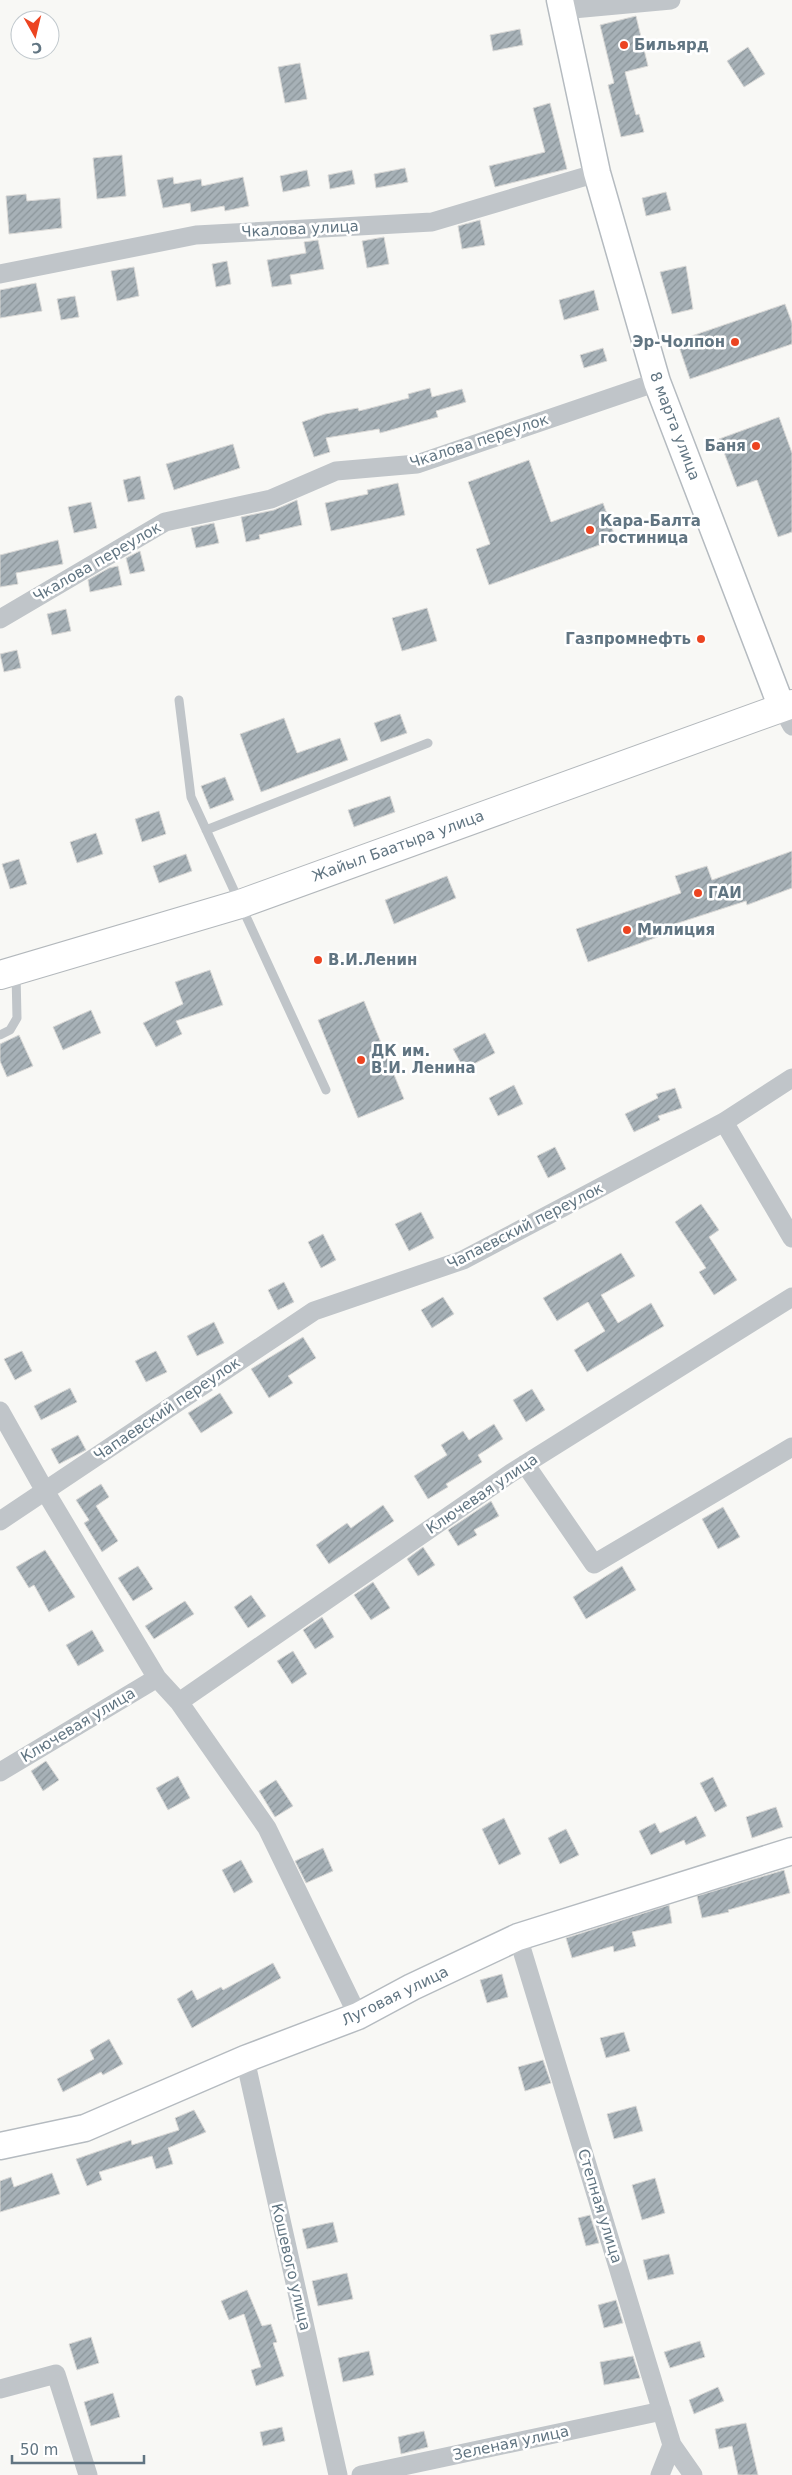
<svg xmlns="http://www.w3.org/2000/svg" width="792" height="2475" font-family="'DejaVu Sans',sans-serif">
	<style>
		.building { fill: url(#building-hatch); stroke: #dad9d7 }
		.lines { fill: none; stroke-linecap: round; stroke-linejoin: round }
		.secondary-casing { stroke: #b5bbc0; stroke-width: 29 }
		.highway-casing { stroke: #b3b8bc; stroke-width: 30 }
		.lane { stroke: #c0c5c9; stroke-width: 9 }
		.street { stroke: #c0c5c9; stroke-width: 19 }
		.secondary { stroke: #fff; stroke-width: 26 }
		.highway { stroke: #fff; stroke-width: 28 }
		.poi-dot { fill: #ec4421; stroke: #fff; stroke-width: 2 }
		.labels { text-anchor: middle; stroke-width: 5; stroke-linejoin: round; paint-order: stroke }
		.poi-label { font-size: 15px; font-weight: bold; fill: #617582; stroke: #fff; text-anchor: start }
		.street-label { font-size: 15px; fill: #617582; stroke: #fff }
	</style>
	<defs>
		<pattern id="building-hatch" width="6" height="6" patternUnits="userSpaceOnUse" patternTransform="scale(1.25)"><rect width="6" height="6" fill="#a7b1b7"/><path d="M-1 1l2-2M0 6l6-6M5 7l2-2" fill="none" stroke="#8b959a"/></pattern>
	</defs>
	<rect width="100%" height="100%" fill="#f8f8f5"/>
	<path class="building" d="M 636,16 L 648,66 L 625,72 L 636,115 L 639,114 L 644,132 L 621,137 L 608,85 L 614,83 L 600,25 Z
		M 520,29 L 523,45 L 493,51 L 490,35 Z
		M 748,47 L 765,74 L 744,87 L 727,61 Z
		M 300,63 L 307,99 L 285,103 L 278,67 Z
		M 550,103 L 567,169 L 495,187 L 489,166 L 545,152 L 533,108 Z
		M 122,155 L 126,196 L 97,199 L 93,158 Z
		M 405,168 L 408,182 L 376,188 L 374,174 Z
		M 307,170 L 310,186 L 283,192 L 280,176 Z
		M 352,170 L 355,184 L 330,189 L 328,175 Z
		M 173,177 L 174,184 L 201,179 L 202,186 L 243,177 L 249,206 L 225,211 L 224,206 L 191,212 L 190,203 L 163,208 L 157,180 Z
		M 666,192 L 671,210 L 646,216 L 642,198 Z
		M 26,194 L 27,201 L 60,198 L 62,228 L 9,234 L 6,196 Z
		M 480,220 L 485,245 L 462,249 L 458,226 Z
		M 384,237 L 389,264 L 367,268 L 362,241 Z
		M 318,240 L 324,269 L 290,275 L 292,284 L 272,287 L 267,260 L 306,253 L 304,242 Z
		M 227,261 L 231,284 L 216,287 L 212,264 Z
		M 686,266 L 693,309 L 672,314 L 660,272 Z
		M 134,267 L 139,296 L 117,301 L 111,271 Z
		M 36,283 L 42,311 L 0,318 L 0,290 Z
		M 594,290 L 599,310 L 564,320 L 559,300 Z
		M 75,296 L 79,317 L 61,320 L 57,299 Z
		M 785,304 L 792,323 L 792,344 L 690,379 L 677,341 Z
		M 603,348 L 607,361 L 584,368 L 580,355 Z
		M 430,388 L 432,397 L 462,389 L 466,402 L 436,411 L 438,417 L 380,433 L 379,429 L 326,438 L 330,452 L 314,457 L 302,422 L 325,414 L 358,408 L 359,411 L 409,398 L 408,394 Z
		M 779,417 L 792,453 L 792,532 L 778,537 L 757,480 L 737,487 L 719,439 Z
		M 233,444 L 240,468 L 174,490 L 166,464 Z
		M 529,460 L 551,522 L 603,503 L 616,539 L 489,585 L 476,549 L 490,544 L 468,482 Z
		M 140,476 L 145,499 L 128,502 L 123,480 Z
		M 398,483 L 405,515 L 331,531 L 325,503 L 368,494 L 367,490 Z
		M 297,500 L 302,525 L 259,535 L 260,539 L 246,542 L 241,517 L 274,510 Z
		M 91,502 L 97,528 L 74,533 L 68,507 Z
		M 214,523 L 219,543 L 196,548 L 191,528 Z
		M 58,540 L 63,564 L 16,573 L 18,584 L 0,587 L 0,555 Z
		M 140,551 L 145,571 L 130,574 L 126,558 Z
		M 118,566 L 122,585 L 90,592 L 88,580 L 109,568 Z
		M 427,608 L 437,641 L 402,651 L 392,618 Z
		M 66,609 L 71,631 L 52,635 L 47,614 Z
		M 17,650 L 21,668 L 4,672 L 0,654 Z
		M 400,714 L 407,733 L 381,742 L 374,723 Z
		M 284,718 L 297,753 L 340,738 L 348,760 L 261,792 L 240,734 Z
		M 225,777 L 234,800 L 210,809 L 201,786 Z
		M 390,796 L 395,812 L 354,827 L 348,810 Z
		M 159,811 L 166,834 L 142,842 L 135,819 Z
		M 96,833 L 103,854 L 77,863 L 70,842 Z
		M 792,851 L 792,888 L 747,905 L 746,901 L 675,924 L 677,930 L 588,962 L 576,929 L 681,893 L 675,876 L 707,866 L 712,880 Z
		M 186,854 L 192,871 L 159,883 L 153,866 Z
		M 19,859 L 27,884 L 10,889 L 2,864 Z
		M 447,876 L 456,898 L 394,924 L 385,900 Z
		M 210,970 L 223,1005 L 176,1021 L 182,1034 L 156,1047 L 143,1023 L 183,1004 L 175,982 Z
		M 364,1001 L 404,1099 L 358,1118 L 318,1020 Z
		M 91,1010 L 101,1033 L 63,1050 L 53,1027 Z
		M 485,1033 L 495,1053 L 464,1069 L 453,1049 Z
		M 19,1035 L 33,1066 L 7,1077 L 0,1061 L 0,1044 Z
		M 514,1085 L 523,1104 L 498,1116 L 489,1098 Z
		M 675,1088 L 682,1108 L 658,1116 L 660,1120 L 634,1132 L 625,1114 L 658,1098 L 656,1094 Z
		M 555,1147 L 566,1169 L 548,1178 L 537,1156 Z
		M 701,1204 L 719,1230 L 709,1237 L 737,1280 L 714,1295 L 699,1272 L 706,1268 L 675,1222 Z
		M 421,1212 L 434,1238 L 409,1251 L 395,1224 Z
		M 323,1234 L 336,1260 L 321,1268 L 308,1242 Z
		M 621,1253 L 635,1276 L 601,1295 L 618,1323 L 651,1303 L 664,1326 L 587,1372 L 574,1350 L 605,1331 L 588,1302 L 557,1321 L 543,1298 Z
		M 284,1282 L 294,1302 L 278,1310 L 268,1290 Z
		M 443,1297 L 454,1314 L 432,1328 L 421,1310 Z
		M 214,1322 L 224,1343 L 197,1356 L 187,1336 Z
		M 303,1337 L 316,1358 L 288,1376 L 293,1383 L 269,1398 L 251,1369 Z
		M 22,1351 L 32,1371 L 15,1380 L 4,1359 Z
		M 156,1351 L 167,1372 L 146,1382 L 135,1361 Z
		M 70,1388 L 77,1402 L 41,1420 L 34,1406 Z
		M 532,1389 L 545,1410 L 526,1422 L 513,1400 Z
		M 220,1393 L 233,1413 L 201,1433 L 188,1413 Z
		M 494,1424 L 503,1439 L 478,1455 L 482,1462 L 446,1484 L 448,1487 L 428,1499 L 414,1476 L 447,1455 L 441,1445 L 463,1431 L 469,1440 Z
		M 78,1435 L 86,1450 L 59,1464 L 51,1449 Z
		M 101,1484 L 109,1497 L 96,1506 L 118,1541 L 102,1552 L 84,1523 L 89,1520 L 76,1500 Z
		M 491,1501 L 499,1516 L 474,1530 L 477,1535 L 458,1546 L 448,1530 Z
		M 383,1505 L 394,1521 L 329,1564 L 316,1545 L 347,1523 L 351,1528 Z
		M 723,1507 L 740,1537 L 718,1549 L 702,1519 Z
		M 423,1547 L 435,1565 L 418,1576 L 407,1559 Z
		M 45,1550 L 75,1597 L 49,1612 L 34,1585 L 29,1588 L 16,1567 Z
		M 138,1566 L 153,1589 L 133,1601 L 118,1578 Z
		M 622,1566 L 636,1590 L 586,1619 L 573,1597 Z
		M 373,1582 L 390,1608 L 371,1620 L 354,1595 Z
		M 251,1595 L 266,1616 L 248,1628 L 234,1607 Z
		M 185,1601 L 194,1614 L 154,1639 L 145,1626 Z
		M 322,1617 L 334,1637 L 315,1649 L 303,1630 Z
		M 92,1630 L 104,1651 L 78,1666 L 66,1645 Z
		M 293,1651 L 307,1674 L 292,1684 L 277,1661 Z
		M 46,1761 L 59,1780 L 43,1791 L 31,1771 Z
		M 178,1776 L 190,1798 L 168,1810 L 156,1788 Z
		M 713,1777 L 727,1806 L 715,1812 L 700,1783 Z
		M 276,1780 L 293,1806 L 275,1817 L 259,1791 Z
		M 776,1807 L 783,1827 L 752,1838 L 746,1817 Z
		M 696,1816 L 706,1836 L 686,1845 L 684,1840 L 651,1855 L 639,1831 L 655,1823 L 660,1833 Z
		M 504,1818 L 521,1854 L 499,1865 L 482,1829 Z
		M 566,1829 L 579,1855 L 560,1864 L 548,1838 Z
		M 323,1848 L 333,1871 L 306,1883 L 295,1861 Z
		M 241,1860 L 253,1882 L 234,1893 L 222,1870 Z
		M 784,1870 L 790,1893 L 728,1910 L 729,1912 L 702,1918 L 697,1896 Z
		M 669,1905 L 672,1923 L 632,1932 L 636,1946 L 614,1952 L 613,1946 L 572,1958 L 566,1938 Z
		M 273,1963 L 281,1978 L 192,2028 L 177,1999 L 192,1990 L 197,2000 L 221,1987 L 223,1990 Z
		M 502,1974 L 508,1997 L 487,2003 L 480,1980 Z
		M 624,2032 L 630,2051 L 606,2058 L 600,2038 Z
		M 109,2039 L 123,2064 L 103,2075 L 101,2072 L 63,2092 L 57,2079 L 94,2059 L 90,2050 Z
		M 543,2060 L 551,2083 L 525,2091 L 518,2067 Z
		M 636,2106 L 643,2131 L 614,2139 L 607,2114 Z
		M 194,2110 L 206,2132 L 168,2148 L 173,2164 L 156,2169 L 152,2156 L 99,2172 L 102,2180 L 87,2186 L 76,2159 L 131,2140 L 132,2145 L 179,2130 L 175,2118 Z
		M 52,2173 L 60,2194 L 0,2212 L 0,2181 L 11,2177 L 14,2187 Z
		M 655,2178 L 665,2213 L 642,2220 L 632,2185 Z
		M 590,2215 L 599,2243 L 586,2246 L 578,2218 Z
		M 333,2222 L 338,2242 L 307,2249 L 302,2229 Z
		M 669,2254 L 674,2274 L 648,2280 L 643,2260 Z
		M 347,2273 L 353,2299 L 318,2306 L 312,2281 Z
		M 247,2290 L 262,2326 L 271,2324 L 277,2342 L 273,2343 L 284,2376 L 256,2386 L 251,2370 L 261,2367 L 244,2314 L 229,2320 L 221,2301 Z
		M 616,2300 L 623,2323 L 604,2328 L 598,2305 Z
		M 91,2337 L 99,2363 L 77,2370 L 69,2344 Z
		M 700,2341 L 705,2357 L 670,2368 L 664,2352 Z
		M 369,2351 L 374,2375 L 343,2382 L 338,2358 Z
		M 633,2356 L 640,2378 L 604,2385 L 600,2362 Z
		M 718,2387 L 724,2401 L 694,2414 L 689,2400 Z
		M 113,2393 L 120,2417 L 91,2426 L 84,2402 Z
		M 746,2423 L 758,2475 L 738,2475 L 732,2446 L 719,2449 L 715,2429 Z
		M 282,2427 L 285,2441 L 263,2446 L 260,2432 Z
		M 424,2431 L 428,2447 L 401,2454 L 398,2437 Z"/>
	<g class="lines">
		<g class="secondary-casing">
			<path id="secondary" d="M 560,0 L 597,173 L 657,382 L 782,708
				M 0,2146 L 85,2128 L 245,2059 L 358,2016 L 412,1987 L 518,1937 L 792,1851"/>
		</g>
		<g class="highway-casing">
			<path id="highway" d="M 0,975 L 240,904 L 792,704"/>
		</g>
		<path class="lane" d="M 179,700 L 191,797 L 326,1090
			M 206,830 L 428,743
			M 0,1035 L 10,1030 L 17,1018 L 16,973"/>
		<path class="street" d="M 562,10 L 671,0
			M 0,274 L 196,235 L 432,222 L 597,173
			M 0,619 L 165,522 L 271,499 L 336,471 L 417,464 L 657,382
			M 782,708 L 792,726
			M 724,1122 L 792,1238
			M 0,1411 L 45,1491 L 157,1678 L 179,1702 L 267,1828 L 358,2016
			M 525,1464 L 594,1564 L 792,1447
			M 0,1521 L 314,1311 L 463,1260 L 724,1122 L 792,1078
			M 179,1702 L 511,1473 L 792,1297
			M 0,1772 L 157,1678
			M 518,1937 L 672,2445 L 660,2475
			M 245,2059 L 338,2475
			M 0,2389 L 56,2374 L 88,2475
			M 672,2445 L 693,2475
			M 361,2475 L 662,2411"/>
		<use href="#secondary" class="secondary"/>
		<use href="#highway" class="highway"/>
	</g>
	<g class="poi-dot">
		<circle cx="624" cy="45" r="5"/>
		<circle cx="735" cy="342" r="5"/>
		<circle cx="756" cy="446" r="5"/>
		<circle cx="590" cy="530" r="5"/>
		<circle cx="701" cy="639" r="5"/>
		<circle cx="698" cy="893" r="5"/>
		<circle cx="627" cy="930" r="5"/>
		<circle cx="318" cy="960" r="5"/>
		<circle cx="361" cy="1060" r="5"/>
	</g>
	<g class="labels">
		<g class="poi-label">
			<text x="634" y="50">Бильярд</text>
			<text x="725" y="347" text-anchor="end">Эр-Чолпон</text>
			<text x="746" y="451" text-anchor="end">Баня</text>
			<text x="600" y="526">Кара-Балта<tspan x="600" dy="17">гостиница</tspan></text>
			<text x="691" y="644" text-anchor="end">Газпромнефть</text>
			<text x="708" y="898">ГАИ</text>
			<text x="637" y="935">Милиция</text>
			<text x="328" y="965">В.И.Ленин</text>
			<text x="371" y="1056">ДК им.<tspan x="371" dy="17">В.И. Ленина</tspan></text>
		</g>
		<g class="street-label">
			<text transform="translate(300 229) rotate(-3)" y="5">Чкалова улица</text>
			<text transform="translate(675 426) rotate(69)" y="5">8 марта улица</text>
			<text transform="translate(479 441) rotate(-18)" y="5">Чкалова переулок</text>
			<text transform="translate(97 562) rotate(-30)" y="5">Чкалова переулок</text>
			<text transform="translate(398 846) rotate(-20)" y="5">Жайыл Баатыра улица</text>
			<text transform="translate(525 1226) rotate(-27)" y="5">Чапаевский переулок</text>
			<text transform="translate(167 1409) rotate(-34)" y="5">Чапаевский переулок</text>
			<text transform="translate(482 1494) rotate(-34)" y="5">Ключевая улица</text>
			<text transform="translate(78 1725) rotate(-31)" y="5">Ключевая улица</text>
			<text transform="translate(395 1996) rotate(-26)" y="5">Луговая улица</text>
			<text transform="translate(600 2206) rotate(73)" y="5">Степная улица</text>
			<text transform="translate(291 2267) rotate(77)" y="5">Кошевого улица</text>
			<text transform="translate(511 2443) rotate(-12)" y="5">Зеленая улица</text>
		</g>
	</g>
	<g transform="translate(35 35) rotate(172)"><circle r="24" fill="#ffffff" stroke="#c0c8cd"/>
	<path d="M0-4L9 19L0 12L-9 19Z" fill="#ec4421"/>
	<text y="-8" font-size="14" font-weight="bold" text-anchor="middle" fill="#617582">С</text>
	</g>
	<path d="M12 2455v8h132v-8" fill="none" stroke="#617582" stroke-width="2.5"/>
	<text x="20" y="2455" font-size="15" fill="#617582" stroke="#ffffff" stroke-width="4" paint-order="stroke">50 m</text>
</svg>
